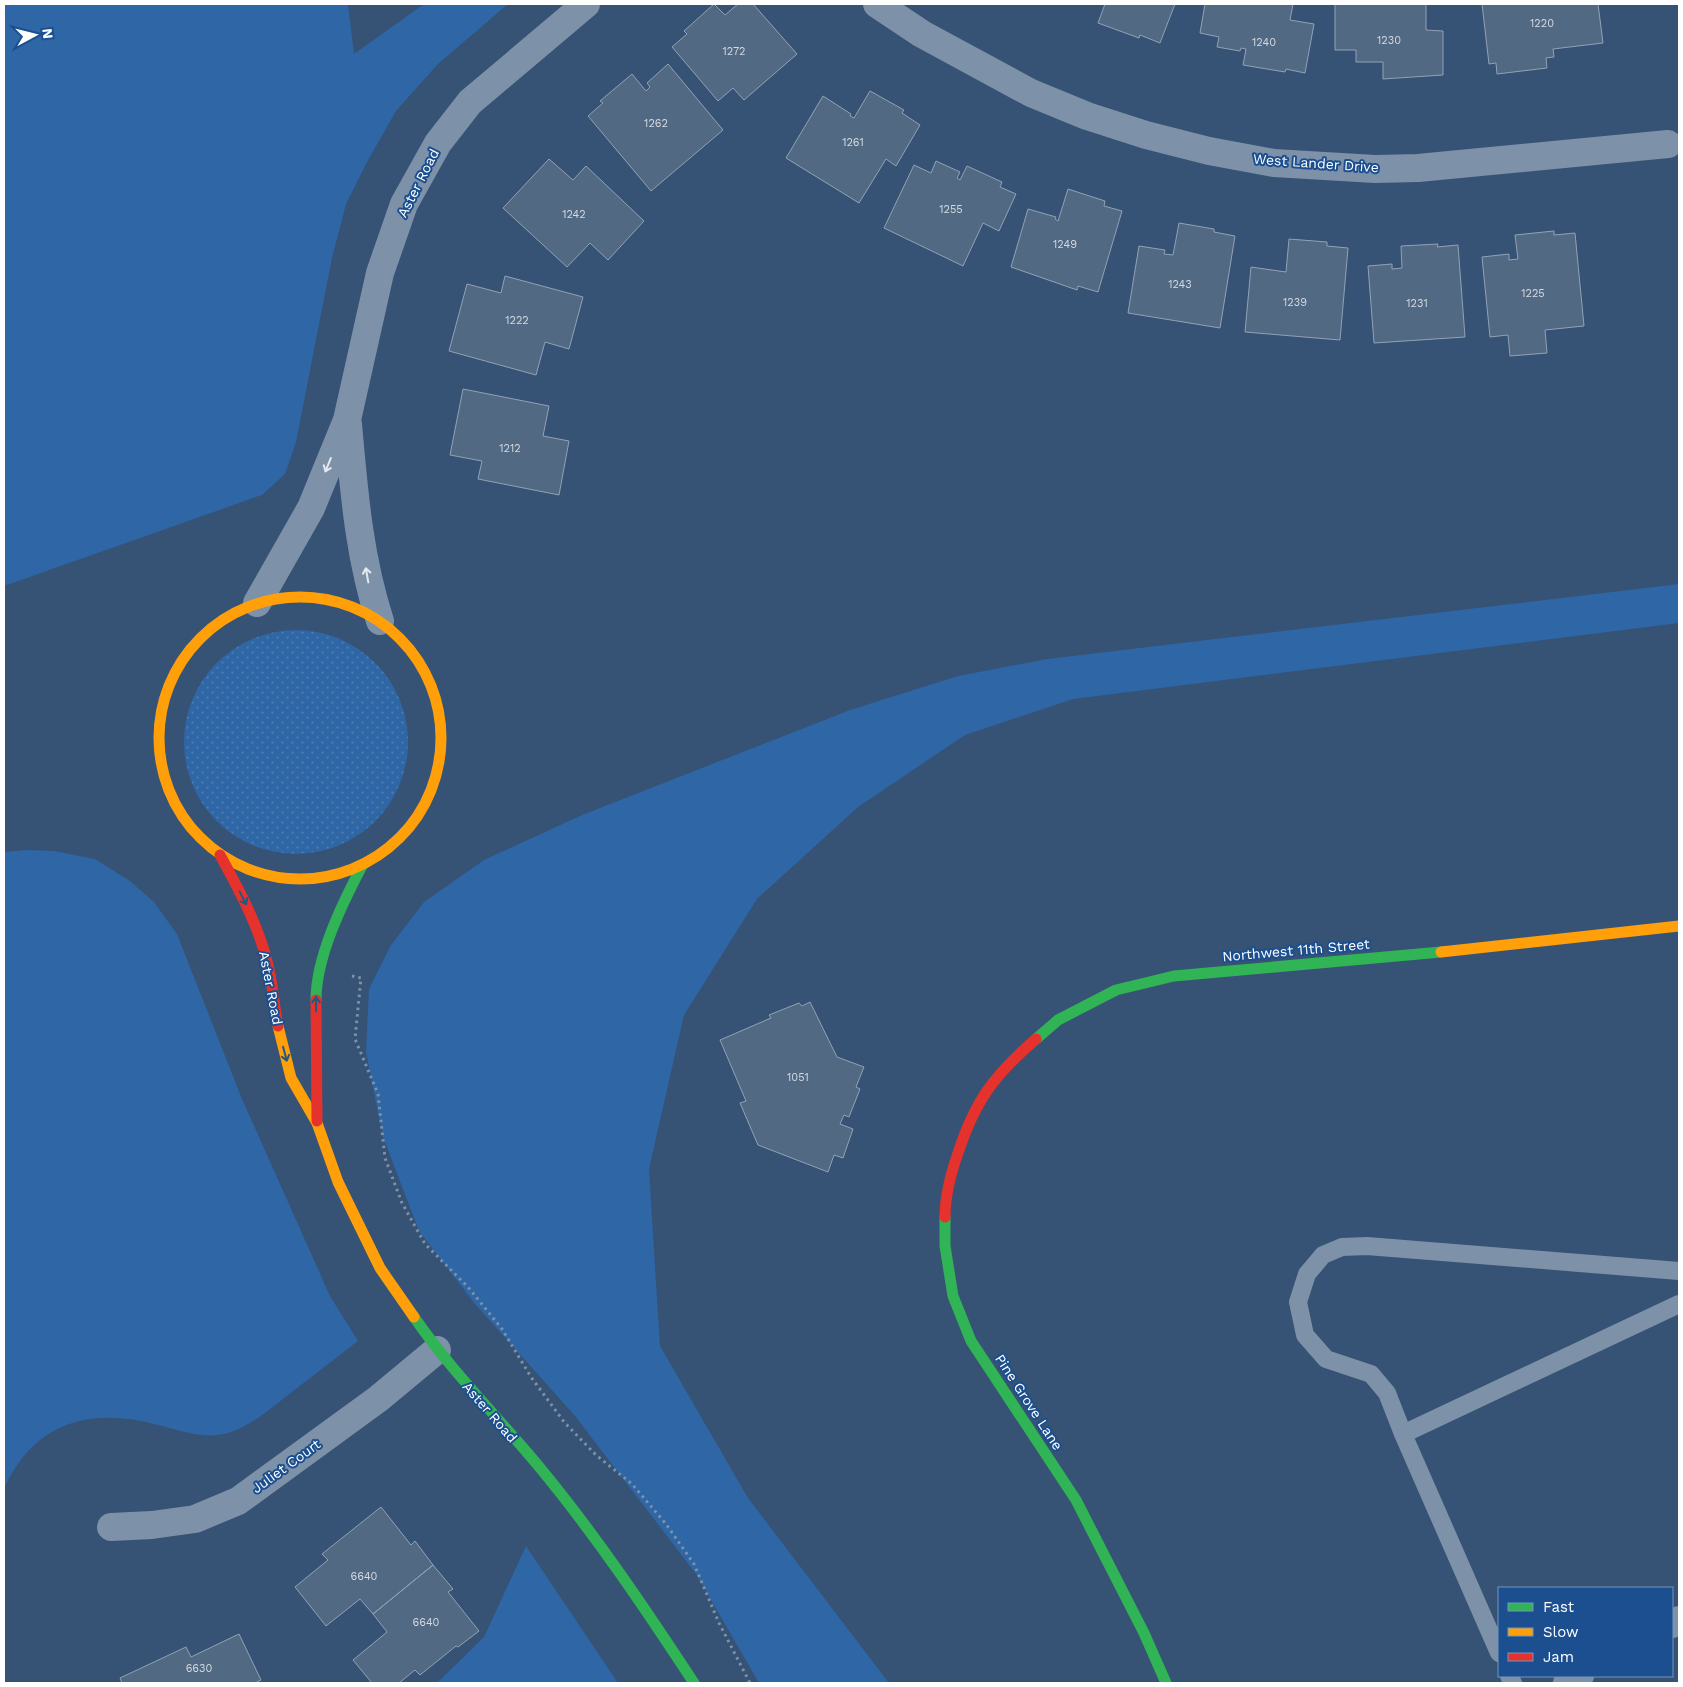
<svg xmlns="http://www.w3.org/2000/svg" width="1683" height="1687" font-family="'Work Sans',sans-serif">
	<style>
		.park { fill: #2f66a5 }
		.garden { fill: url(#garden-dots) }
		.building { fill: #526984; stroke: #92a2b6 }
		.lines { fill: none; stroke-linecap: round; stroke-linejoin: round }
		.path { stroke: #7d92a8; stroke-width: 3; stroke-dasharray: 2.5 4; stroke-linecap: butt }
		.lane { stroke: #7d92a8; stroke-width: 18 }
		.street { stroke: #7d92a8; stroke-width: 28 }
		.fast { stroke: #30b455; stroke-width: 11 }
		.slow { stroke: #ff9f0a; stroke-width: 11 }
		.jam { stroke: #e5322d; stroke-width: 11 }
		.oneway { stroke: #e5e9ee }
		.oneway2 { stroke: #1d5989 }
		.labels { text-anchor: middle; stroke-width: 4; stroke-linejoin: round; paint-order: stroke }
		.number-label { font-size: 11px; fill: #d4dae0 }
		.street-label { font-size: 14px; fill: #fff; stroke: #1b4f8f }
	</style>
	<defs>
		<pattern id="garden-dots" width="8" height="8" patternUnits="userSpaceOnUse" patternTransform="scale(1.25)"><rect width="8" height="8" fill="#2f66a5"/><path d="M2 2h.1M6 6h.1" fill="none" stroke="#4e7db2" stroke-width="1.8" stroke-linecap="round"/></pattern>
	</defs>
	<rect width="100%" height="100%" fill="#365274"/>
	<path class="park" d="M 4,4 L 348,4 L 354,54 L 424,4 L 508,4 L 438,64 L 396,111 L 367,162 L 346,204 L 332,258 L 296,442 L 285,474 L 262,495 L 4,586 Z
		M 1679,584 L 1679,623 L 1073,699 L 965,735 L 858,807 L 757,899 L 684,1015 L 649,1169 L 660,1346 L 748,1498 L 889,1683 L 759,1683 L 696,1574 L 575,1416 L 475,1304 L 419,1231 L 383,1137 L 366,1052 L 369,989 L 391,945 L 424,902 L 484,860 L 582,815 L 850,710 L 958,676 L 1047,659 Z
		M 27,850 L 54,851 L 95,859 L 130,881 L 154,902 L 177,934 L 242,1099 L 330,1296 L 358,1341 C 336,1358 314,1375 292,1392 C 271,1408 253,1425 228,1433 C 202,1440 180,1430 154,1424 C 87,1407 33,1424 4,1489 L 4,852 Z
		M 526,1546 L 618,1683 L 437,1683 L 484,1637 Z"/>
	<path class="garden" d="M184 742a112 112 0 1 1 224 0a112 112 0 1 1-224 0Z"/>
	<path class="building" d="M 714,4 L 725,15 L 738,4 L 753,4 L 797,54 L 744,100 L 733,88 L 718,101 L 672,47 L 687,34 L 684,31 Z
		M 1105,4 L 1175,4 L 1160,43 L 1140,35 L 1139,38 L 1098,23 Z
		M 1205,4 L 1293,4 L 1290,20 L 1314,24 L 1305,73 L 1286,69 L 1285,72 L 1243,65 L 1246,49 L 1241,48 L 1240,51 L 1217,47 L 1219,37 L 1200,33 Z
		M 1335,4 L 1426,4 L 1426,30 L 1443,31 L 1443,75 L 1383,79 L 1383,62 L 1356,62 L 1356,50 L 1335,50 Z
		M 1482,4 L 1598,4 L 1603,43 L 1553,49 L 1554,57 L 1546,58 L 1547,68 L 1497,74 L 1496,63 L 1489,64 Z
		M 668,64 L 723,130 L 651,191 L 588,116 L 603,103 L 600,101 L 632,74 L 646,91 L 650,87 L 647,83 Z
		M 870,91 L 904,110 L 902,113 L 920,125 L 896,166 L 886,159 L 859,203 L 786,158 L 823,96 L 851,114 L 850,116 L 854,118 Z
		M 549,159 L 573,180 L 586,166 L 644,221 L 608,260 L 590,243 L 567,267 L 503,208 Z
		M 936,161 L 960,172 L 957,178 L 960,180 L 967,166 L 1002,182 L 1000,187 L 1016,194 L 999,231 L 983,223 L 963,266 L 884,228 L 914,165 L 931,173 Z
		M 1068,189 L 1105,201 L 1104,206 L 1122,211 L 1098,292 L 1078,286 L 1077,290 L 1011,267 L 1028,209 L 1056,217 L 1055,219 L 1058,221 Z
		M 1179,223 L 1214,229 L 1214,232 L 1235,236 L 1220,328 L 1128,313 L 1139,246 L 1165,250 L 1164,254 L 1173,255 Z
		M 1554,231 L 1554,235 L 1575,233 L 1584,326 L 1545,330 L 1547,353 L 1510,356 L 1508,335 L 1490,337 L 1482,257 L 1509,254 L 1509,260 L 1518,259 L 1515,235 Z
		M 1289,239 L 1327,242 L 1327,246 L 1348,248 L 1340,340 L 1245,332 L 1251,267 L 1286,272 Z
		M 1438,244 L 1437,247 L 1458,245 L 1465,337 L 1374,343 L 1368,266 L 1392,264 L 1392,269 L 1402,268 L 1401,246 Z
		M 505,276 L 583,297 L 569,349 L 545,342 L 536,375 L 449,351 L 467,284 L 501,293 Z
		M 463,389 L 549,406 L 543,436 L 569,441 L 559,495 L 478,479 L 482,461 L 450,455 Z
		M 810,1002 L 837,1057 L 864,1067 L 856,1087 L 860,1089 L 849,1117 L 844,1115 L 840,1124 L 853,1129 L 843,1158 L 834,1155 L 828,1172 L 758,1145 L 740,1103 L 746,1101 L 720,1040 L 771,1018 L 769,1015 L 799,1003 L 802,1006 Z
		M 381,1507 L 411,1545 L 415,1541 L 433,1565 L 373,1614 L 360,1599 L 326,1626 L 295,1587 L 328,1560 L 322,1554 Z
		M 433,1565 L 453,1589 L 448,1592 L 479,1631 L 458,1647 L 456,1646 L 420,1675 L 415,1670 L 399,1683 L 372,1683 L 353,1660 L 387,1632 L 373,1614 Z
		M 239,1634 L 261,1680 L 255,1683 L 122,1683 L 120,1678 L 186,1647 L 191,1657 Z"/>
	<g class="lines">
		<path class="path" d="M 352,976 L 361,978 L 355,1039 L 378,1094 L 385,1158 L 402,1203 L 425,1244 L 468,1287 L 502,1329 L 531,1377 L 564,1422 L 596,1455 L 632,1484 L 666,1524 L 694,1564 L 719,1623 L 750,1683"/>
		<path class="lane" d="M 1403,1434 L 1679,1304
			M 1499,1653 L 1403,1434 L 1387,1393 L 1371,1374 L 1326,1359 L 1305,1335 L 1298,1302 L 1307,1274 L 1323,1255 L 1342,1247 L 1367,1246 L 1679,1271
			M 1509,1676 L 1513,1683"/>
		<path class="street" d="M 877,4 L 922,34 L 1031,93 L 1087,116 L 1146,135 L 1209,151 L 1274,163 L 1375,169 L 1418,168 L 1668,144
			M 348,424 C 354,491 359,557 380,621
			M 257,603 L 311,508 L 347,420 L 380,273 L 404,204 L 438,143 L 470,102 L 586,4
			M 111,1527 L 152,1525 L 195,1519 L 238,1501 L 378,1399 L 437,1350
			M 1672,1624 L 1679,1620
			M 1567,1683 L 1580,1676"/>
		<path class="fast" d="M 316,1000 C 316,957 342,904 362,866
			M 1036,1039 L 1058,1020 L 1116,990 L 1174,976 L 1441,952
			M 945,1217 L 945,1246 L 953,1296 L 971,1341 L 1076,1500 L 1144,1633 L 1166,1683
			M 414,1317 C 452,1372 499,1418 541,1469 C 597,1537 646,1610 694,1683"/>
		<path class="slow" d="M159 738a141 141 0 1 1 282 0a141 141 0 1 1-282 0Z
			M 1441,952 L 1679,926
			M 278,1026 L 291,1078 L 317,1123 L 338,1182 L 380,1268 L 414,1317"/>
		<path class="jam" d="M 220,855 C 239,890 259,926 268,965 C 273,985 274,1006 278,1026
			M 316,1000 L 317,1121
			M 945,1217 C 945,1195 951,1173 958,1153 C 975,1101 994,1075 1036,1039"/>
	</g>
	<defs><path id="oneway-shaft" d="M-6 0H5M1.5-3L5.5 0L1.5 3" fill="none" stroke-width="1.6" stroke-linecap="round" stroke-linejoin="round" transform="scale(1.25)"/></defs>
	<g class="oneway">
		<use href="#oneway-shaft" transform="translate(328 465) rotate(112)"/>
		<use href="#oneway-shaft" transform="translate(367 575) rotate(-100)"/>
	</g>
	<g class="oneway2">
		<use href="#oneway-shaft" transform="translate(243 898) rotate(62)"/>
		<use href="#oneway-shaft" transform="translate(316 1004) rotate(-89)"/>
		<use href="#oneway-shaft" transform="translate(285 1054) rotate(75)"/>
	</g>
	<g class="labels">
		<g class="number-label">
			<text x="1542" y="27">1220</text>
			<text x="1389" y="44">1230</text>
			<text x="1264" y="46">1240</text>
			<text x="734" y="55">1272</text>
			<text x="656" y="127">1262</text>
			<text x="853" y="146">1261</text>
			<text x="951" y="213">1255</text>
			<text x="574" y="218">1242</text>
			<text x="1065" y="248">1249</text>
			<text x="1180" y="288">1243</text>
			<text x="1533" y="297">1225</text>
			<text x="1295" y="306">1239</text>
			<text x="1417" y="307">1231</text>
			<text x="517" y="324">1222</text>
			<text x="510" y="452">1212</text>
			<text x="798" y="1081">1051</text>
			<text x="364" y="1580">6640</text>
			<text x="426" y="1626">6640</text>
			<text x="199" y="1672">6630</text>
		</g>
		<g class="street-label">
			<text transform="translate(1316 163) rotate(4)" y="5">West Lander Drive</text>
			<text transform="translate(418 183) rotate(-63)" y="5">Aster Road</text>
			<text transform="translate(1296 950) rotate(-5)" y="5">Northwest 11th Street</text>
			<text transform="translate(271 988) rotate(79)" y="5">Aster Road</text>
			<text transform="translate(1029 1402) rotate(57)" y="5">Pine Grove Lane</text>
			<text transform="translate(490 1412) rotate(49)" y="5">Aster Road</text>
			<text transform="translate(286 1466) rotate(-36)" y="5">Juliet Court</text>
		</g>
	</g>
	<rect width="1683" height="1687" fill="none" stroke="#ffffff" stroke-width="10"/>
	<rect x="1498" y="1587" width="175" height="90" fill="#1b4f8f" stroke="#7695bc"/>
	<rect x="1508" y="1603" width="25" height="8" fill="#30b455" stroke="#7695bc"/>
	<text x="1543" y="1612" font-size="15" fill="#ffffff">Fast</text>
	<rect x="1508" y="1628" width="25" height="8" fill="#ff9f0a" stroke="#7695bc"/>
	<text x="1543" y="1637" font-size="15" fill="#ffffff">Slow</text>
	<rect x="1508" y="1653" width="25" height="8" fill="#e5322d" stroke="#7695bc"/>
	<text x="1543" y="1662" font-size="15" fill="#ffffff">Jam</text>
	<g transform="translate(35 35) rotate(83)" stroke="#1b4f8f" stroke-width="4" paint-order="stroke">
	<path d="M0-4L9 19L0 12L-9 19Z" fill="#ffffff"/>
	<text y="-8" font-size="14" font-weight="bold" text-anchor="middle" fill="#ffffff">N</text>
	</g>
</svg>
